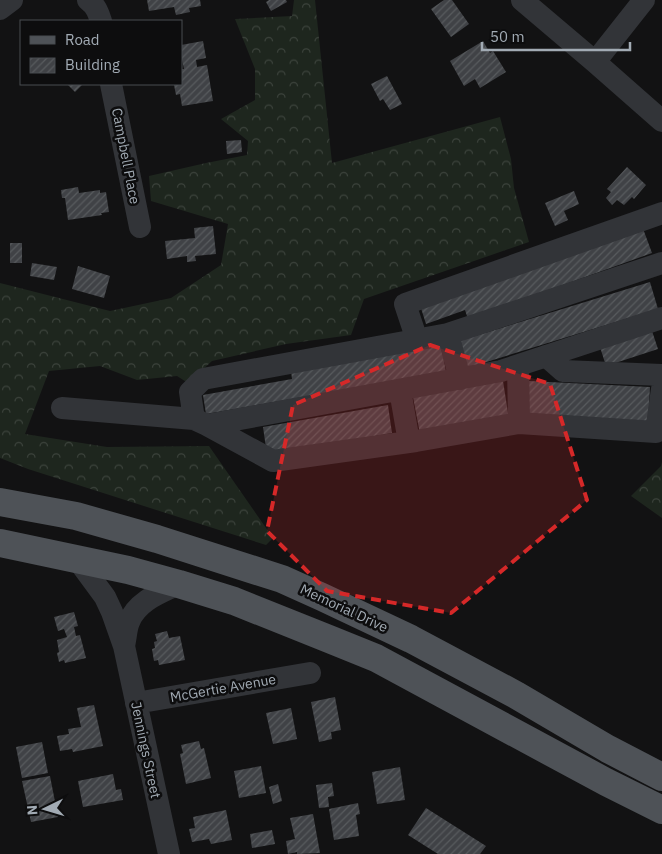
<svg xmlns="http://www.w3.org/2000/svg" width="662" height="854" font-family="'IBM Plex Sans',sans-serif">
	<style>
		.forest { fill: url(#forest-crowns) }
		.building { fill: url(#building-hatch) }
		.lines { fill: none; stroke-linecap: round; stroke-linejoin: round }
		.minor { stroke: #323438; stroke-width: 22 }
		.major { stroke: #4e5257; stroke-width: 28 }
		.marked { fill: #d62828; fill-opacity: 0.2; stroke: #d62828; stroke-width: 4; stroke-dasharray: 10 6; stroke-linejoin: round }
		.labels { text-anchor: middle; stroke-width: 5; stroke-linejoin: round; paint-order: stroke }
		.street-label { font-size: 14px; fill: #a2abb4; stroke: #0d0d0e }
	</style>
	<defs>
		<pattern id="forest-crowns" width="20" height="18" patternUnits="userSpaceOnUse" patternTransform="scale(1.25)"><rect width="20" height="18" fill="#1e261e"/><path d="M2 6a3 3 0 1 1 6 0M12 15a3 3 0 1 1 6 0" fill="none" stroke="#3c433c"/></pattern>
		<pattern id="building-hatch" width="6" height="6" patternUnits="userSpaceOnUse" patternTransform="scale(1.25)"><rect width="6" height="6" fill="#404246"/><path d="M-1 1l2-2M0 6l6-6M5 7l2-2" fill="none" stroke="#585b5e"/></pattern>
	</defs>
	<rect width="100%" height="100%" fill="#121213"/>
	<path class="forest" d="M 294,0 L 315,0 L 332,163 L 500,117 L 511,159 L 514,188 L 529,242 L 364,299 L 351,335 L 286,344 L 212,361 L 188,383 L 177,376 L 137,380 L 100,366 L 49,371 L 25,434 L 107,447 L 209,446 L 273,538 L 266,545 L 28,469 L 0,458 L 0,283 L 110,311 L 171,298 L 221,265 L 228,224 L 151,201 L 149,176 L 206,163 L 247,155 L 248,141 L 221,119 L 255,100 L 255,69 L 235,19 L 292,16 Z
		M 662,462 L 662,518 L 631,496 L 661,466 Z"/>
	<path class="building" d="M 147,0 L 200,0 L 201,6 L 189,8 L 190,12 L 176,15 L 174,7 L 149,11 Z
		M 269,0 L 286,0 L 287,2 L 271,11 L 266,2 Z
		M 444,0 L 452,0 L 469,24 L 451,37 L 431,9 Z
		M 203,41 L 206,58 L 196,60 L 197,67 L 207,65 L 213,101 L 182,106 L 180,94 L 176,95 L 174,85 L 181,84 L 181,69 L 184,69 L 181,55 L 181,45 Z
		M 483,41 L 490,53 L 493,51 L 506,72 L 480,88 L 475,79 L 464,86 L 450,61 Z
		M 387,76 L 402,104 L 390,110 L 383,99 L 380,101 L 371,84 Z
		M 67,84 L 83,84 L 75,92 Z
		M 241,140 L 242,152 L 227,154 L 226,141 Z
		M 627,167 L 646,185 L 634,199 L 632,197 L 624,205 L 617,200 L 612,205 L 606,198 L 611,192 L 607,189 Z
		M 78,187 L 79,193 L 100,190 L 100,193 L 106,192 L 109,212 L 101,213 L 102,215 L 68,220 L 65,198 L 62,198 L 61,190 Z
		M 574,191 L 579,204 L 564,211 L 568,220 L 555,226 L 545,203 Z
		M 213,226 L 216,254 L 195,256 L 196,261 L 187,262 L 187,256 L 167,259 L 165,241 L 195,238 L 194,228 Z
		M 642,226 L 652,253 L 468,319 L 465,310 L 426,324 L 420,305 Z
		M 10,243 L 22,243 L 22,263 L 10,263 Z
		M 32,263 L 57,267 L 54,280 L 30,276 Z
		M 78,266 L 110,276 L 104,298 L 72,289 Z
		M 650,282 L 658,309 L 467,368 L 459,341 Z
		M 652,331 L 658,349 L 606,366 L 600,347 Z
		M 441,344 L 446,372 L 206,414 L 203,395 L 292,379 L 291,371 Z
		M 503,381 L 509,419 L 420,434 L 413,397 Z
		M 529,381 L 650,387 L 648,424 L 527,418 Z
		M 388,405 L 392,433 L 267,455 L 263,427 Z
		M 74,612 L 78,626 L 74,627 L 76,636 L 80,635 L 86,658 L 65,663 L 64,660 L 59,662 L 57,653 L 59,652 L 57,640 L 67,637 L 64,629 L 58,631 L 54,617 Z
		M 167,631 L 169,638 L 180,636 L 185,660 L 159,665 L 158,660 L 154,661 L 152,649 L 155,648 L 154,642 L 157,641 L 155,634 Z
		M 335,697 L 341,730 L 331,732 L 332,739 L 319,742 L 311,702 Z
		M 94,705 L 103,746 L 73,752 L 72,749 L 60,751 L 57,736 L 69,734 L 68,729 L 81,727 L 77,708 Z
		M 291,708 L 297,739 L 273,744 L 266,713 Z
		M 199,741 L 201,749 L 204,748 L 211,778 L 186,784 L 180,754 L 183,753 L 181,745 Z
		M 42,742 L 48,773 L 22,778 L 16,747 Z
		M 261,766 L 266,793 L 239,798 L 234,771 Z
		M 400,767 L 405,800 L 377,804 L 372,772 Z
		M 113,774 L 116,790 L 121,789 L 123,800 L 83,807 L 78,781 Z
		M 50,776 L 58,817 L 31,822 L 22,781 Z
		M 332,783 L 334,796 L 328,797 L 329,807 L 319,808 L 316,785 Z
		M 278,784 L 282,801 L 273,804 L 269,787 Z
		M 358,803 L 360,814 L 356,815 L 359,836 L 334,840 L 329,809 Z
		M 426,808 L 486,846 L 480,854 L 438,854 L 408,835 Z
		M 226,810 L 232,840 L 211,844 L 209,839 L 192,842 L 189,829 L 195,828 L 193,817 Z
		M 313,814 L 320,853 L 297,854 L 297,852 L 288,854 L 286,841 L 295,839 L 290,818 Z
		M 272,830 L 275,844 L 252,848 L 250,834 Z"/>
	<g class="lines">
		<path class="minor" d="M 88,0 C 96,6 98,12 101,21
			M 522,0 L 595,62 L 662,121
			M 0,9 L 12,0
			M 595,62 L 644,0
			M 111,84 L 140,227
			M 662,263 L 448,334 L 203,379 L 190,392 L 194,419 L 207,425 L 501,371 L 662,318
			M 448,334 L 460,379
			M 417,340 L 405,304 L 662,213
			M 546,356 L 563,371 L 662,375
			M 518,366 L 519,423
			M 400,390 L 409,442
			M 62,408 L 194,419
			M 207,425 L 273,461 L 416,441 L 519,423 L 656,432 L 662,389
			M 77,559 L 105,597 L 112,612 L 124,646 L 169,854
			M 124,646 C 126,638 126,629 129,622 C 137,601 160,593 179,584
			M 136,703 L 310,673"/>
		<path class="major" d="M 0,502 L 76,516 L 157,539 L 282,579 L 322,597 L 411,639 L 516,695 L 608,749 L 662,777
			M 0,543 L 128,570 L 179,584 L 234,601 L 329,639 L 376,658 L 606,782 L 662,810"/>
	</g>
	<path class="marked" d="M 430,345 L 550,384 L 587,500 L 451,613 L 327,591 L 267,531 L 293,405 Z"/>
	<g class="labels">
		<g class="street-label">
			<text transform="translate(126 156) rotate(79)" y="5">Campbell Place</text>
			<text transform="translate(344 608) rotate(25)" y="5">Memorial Drive</text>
			<text transform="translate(223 688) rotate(-10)" y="5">McGertie Avenue</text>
			<text transform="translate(146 750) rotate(78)" y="5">Jennings Street</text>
		</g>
	</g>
	<rect x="20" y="20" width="162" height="65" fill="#0d0d0e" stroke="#494c50"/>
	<rect x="30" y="36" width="25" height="8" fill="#4e5257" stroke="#494c50"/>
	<text x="65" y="45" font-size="15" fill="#a2abb4">Road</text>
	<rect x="30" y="58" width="25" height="15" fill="url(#building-hatch)" stroke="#494c50"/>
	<text x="65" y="70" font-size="15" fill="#a2abb4">Building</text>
	<g transform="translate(45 809) rotate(265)" stroke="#0d0d0e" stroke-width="4" paint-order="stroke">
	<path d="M0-4L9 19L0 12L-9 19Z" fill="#a2abb4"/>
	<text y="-8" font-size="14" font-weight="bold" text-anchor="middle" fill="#a2abb4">N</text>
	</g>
	<path d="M482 42v8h148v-8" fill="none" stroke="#a2abb4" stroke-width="2.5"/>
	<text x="490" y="42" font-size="15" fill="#a2abb4" stroke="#0d0d0e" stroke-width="4" paint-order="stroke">50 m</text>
</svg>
